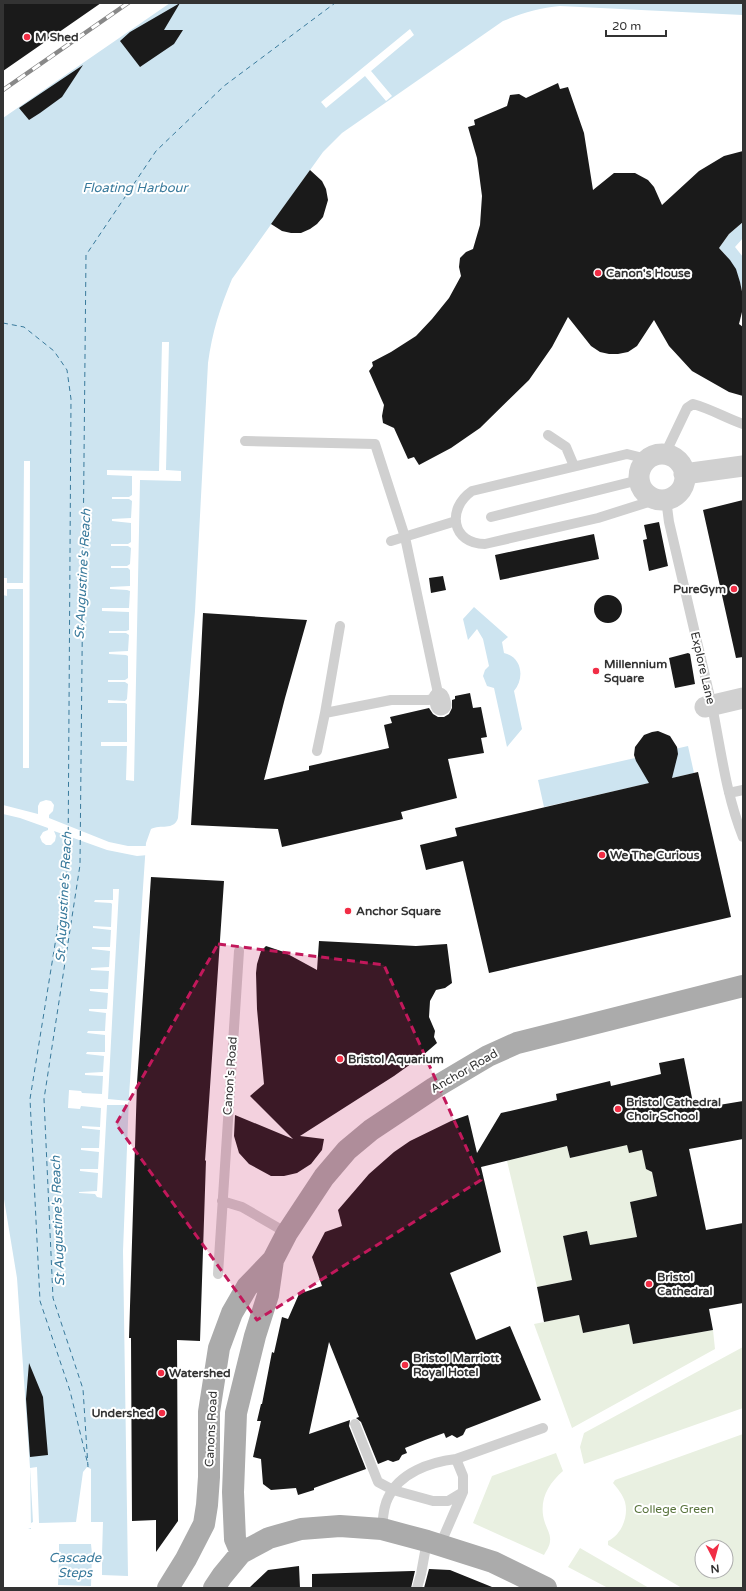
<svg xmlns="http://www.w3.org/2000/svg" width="746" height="1591" font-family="'Varela Round',sans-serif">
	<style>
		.green { fill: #e9f0e1; fill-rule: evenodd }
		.water { fill: #cde4f0 }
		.pier { fill: #fff }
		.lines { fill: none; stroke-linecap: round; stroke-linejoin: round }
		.ferry { stroke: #397a9c; stroke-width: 1; stroke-dasharray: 5 4; stroke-linecap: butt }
		.building { fill: #1a1a1a }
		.lane { stroke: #d0d0d0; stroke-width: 10 }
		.street { stroke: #d0d0d0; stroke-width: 21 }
		.primary { stroke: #ababab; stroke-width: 22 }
		.rail-casing { stroke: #888; stroke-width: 4.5 }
		.rail { stroke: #fff; stroke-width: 3; stroke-dasharray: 9; stroke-linecap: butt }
		.marked { fill: #c2185b; fill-opacity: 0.2; stroke: #c2185b; stroke-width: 3; stroke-dasharray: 8 5; stroke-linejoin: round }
		.poi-dot { fill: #f12d45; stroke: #fff; stroke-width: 1.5 }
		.labels { text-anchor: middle; stroke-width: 4; stroke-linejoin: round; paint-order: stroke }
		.poi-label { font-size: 12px; font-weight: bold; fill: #333; stroke: #fff; text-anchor: start }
		.street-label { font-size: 12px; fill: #333; stroke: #fff }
		.park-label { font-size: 12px; fill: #58733c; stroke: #fff }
		.water-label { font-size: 13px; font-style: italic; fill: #397a9c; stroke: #fff }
	</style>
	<rect width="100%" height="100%" fill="#fff"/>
	<path class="green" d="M 617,1140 L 647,1149 L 646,1169 L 652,1172 L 657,1196 L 630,1202 L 639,1249 L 611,1255 L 608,1242 L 590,1245 L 587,1231 L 563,1236 L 572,1280 L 537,1287 L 507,1161 L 567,1146 L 570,1158 L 618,1147 Z
		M 579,1315 L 583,1333 L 629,1324 L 633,1344 L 713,1330 L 715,1349 L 572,1428 L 534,1324 Z
		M 743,1347 L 743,1408 L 584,1464 L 580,1447 L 584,1433 Z
		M 743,1434 L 743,1588 L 682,1588 L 608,1545 L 608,1541 C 621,1535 629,1517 625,1502 C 623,1495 618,1489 613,1483 L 615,1480 ZM 702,1547 L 726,1547 L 726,1571 L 702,1571 Z
		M 556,1453 L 563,1471 C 547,1485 538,1502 545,1523 C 547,1529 551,1535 550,1541 C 550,1546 546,1551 544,1555 L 473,1523 L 492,1476 Z
		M 580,1548 L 649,1588 L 608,1588 L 568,1567 Z"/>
	<path class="water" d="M 170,3 L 743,3 L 743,15 L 560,6 C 540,8 522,13 503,21 L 342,133 L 323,152 L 232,279 C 220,308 212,332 208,363 L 195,611 L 178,818 C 174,831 160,824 151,829 L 146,843 L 129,1096 L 123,1251 L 128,1576 L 102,1575 L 102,1555 L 92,1554 L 91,1586 L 58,1585 L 59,1554 L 31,1554 L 31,1538 L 28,1538 L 28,1529 L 31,1528 L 30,1468 L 17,1278 L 3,1193 L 3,118 Z
		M 743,222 L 743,238 L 735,247 L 743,257 L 743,296 C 739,275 734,263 719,248 L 729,234 Z
		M 474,607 L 508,637 L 502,642 L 504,653 C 522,657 525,678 514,691 L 522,729 L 507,747 L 494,688 L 487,686 L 483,676 L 485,670 L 489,666 L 483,639 L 477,629 L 468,640 L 463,619 Z
		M 688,746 L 694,773 L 544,807 L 538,780 Z"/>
	<path class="pier" d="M 410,29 L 414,35 L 371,71 L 392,96 L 386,101 L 365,76 L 326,108 L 321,102 Z
		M 162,342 L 169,342 L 166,470 L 181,471 L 181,481 L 140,480 L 134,781 L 126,780 L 127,746 L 101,746 L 101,742 L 127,742 L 127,704 L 125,703 L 108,703 L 108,700 L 125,701 L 127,699 L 128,684 L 125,682 L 108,682 L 108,680 L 125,680 L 128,678 L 128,656 L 126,655 L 109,654 L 109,652 L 128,651 L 129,635 L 126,633 L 109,633 L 109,631 L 126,631 L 129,630 L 129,612 L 102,611 L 102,608 L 129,608 L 130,591 L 127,590 L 110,589 L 110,587 L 130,586 L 130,570 L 128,568 L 111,568 L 111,566 L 127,566 L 130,564 L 131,548 L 128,546 L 111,546 L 111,544 L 128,544 L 131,542 L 131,523 L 112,521 L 112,519 L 131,518 L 132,501 L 129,499 L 112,499 L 112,497 L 129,497 L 132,495 L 132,476 L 107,475 L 107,470 L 159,471 Z
		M 24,461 L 30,461 L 29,768 L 23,768 L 23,589 L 7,589 L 7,596 L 3,595 L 3,578 L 7,578 L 7,583 L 23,583 Z
		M 46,800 L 51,801 L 54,805 L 53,811 L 49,815 L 49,818 L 109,842 L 128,846 L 148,846 L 148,855 L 137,856 L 107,850 L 54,831 L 56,836 L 55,841 L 51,845 L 46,845 L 42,842 L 40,837 L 43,832 L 48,830 L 48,828 L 20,818 L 3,814 L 3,805 L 38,814 L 38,806 L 40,802 Z
		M 113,889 L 119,889 L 108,1099 L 129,1101 L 128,1105 L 107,1105 L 102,1198 L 97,1197 L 95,1194 L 79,1193 L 79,1192 L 97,1191 L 98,1173 L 80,1171 L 80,1169 L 98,1169 L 99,1152 L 81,1150 L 81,1148 L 99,1148 L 100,1130 L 82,1128 L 82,1126 L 100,1127 L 101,1108 L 81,1106 L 80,1109 L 68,1108 L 69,1090 L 81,1091 L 82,1093 L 102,1094 L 103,1076 L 85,1075 L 85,1073 L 103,1072 L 104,1056 L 86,1054 L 87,1052 L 105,1052 L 105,1035 L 87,1033 L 88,1031 L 105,1031 L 106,1013 L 89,1011 L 89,1009 L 107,1009 L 108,993 L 90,991 L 90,989 L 108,989 L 109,971 L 91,970 L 91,968 L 109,967 L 110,951 L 92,949 L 92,947 L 110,947 L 111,930 L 93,928 L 93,926 L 111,927 L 112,904 L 111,903 L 94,902 L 95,900 L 113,900 Z
		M 37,1467 L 39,1523 L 76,1522 L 83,1472 L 87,1467 L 91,1469 L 91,1522 L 103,1522 L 102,1555 L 92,1554 L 91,1544 L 59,1544 L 59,1554 L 31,1554 L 31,1538 L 28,1538 L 28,1529 L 31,1529 L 31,1523 L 33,1522 L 30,1468 Z"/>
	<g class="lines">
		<path class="ferry" d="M 3,323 L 24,327 L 54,351 L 67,370 L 71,399 L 68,864 L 30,1099 L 40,1301 L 70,1391 L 88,1465
			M 88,1467 L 83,1389 L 53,1298 L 44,1099 L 80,865 L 86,255 L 156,151 L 224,86 L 335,3"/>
	</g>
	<path class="building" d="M 3,3 L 101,3 L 3,71 Z
		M 180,3 L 164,30 L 183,30 L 174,44 L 140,67 L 120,41 L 130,32 Z
		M 83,65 L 62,97 L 40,113 L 29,120 L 19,108 Z
		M 558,83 L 560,89 L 568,87 L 584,133 L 593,190 L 614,173 L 635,173 L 648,180 L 654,187 L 662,205 L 699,171 L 724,156 L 743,151 L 743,222 L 729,234 L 719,248 L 730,260 L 736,269 L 740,282 L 743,296 L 742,312 L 739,324 L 743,327 L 743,396 L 729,392 L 692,371 L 669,346 L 654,320 L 637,346 L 628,352 L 618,354 L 609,354 L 600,352 L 591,346 L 568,317 L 552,347 L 529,380 L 480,428 L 451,448 L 419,465 L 414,457 L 408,459 L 394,428 L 383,423 L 382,416 L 384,405 L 369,371 L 373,366 L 372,362 L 391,352 L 416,336 L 432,319 L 449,298 L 461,276 L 459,267 L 460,258 L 466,252 L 473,249 L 480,225 L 482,196 L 477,158 L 468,127 L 475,125 L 474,120 L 507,106 L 510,95 L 519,94 L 526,98 Z
		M 310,170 L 322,181 L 326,189 L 328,200 L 323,217 L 317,224 L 310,229 L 301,233 L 291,233 L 282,231 L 271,224 Z
		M 743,500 L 743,657 L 736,658 L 703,510 Z
		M 659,522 L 668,566 L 649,571 L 643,540 L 647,539 L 644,525 Z
		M 594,534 L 599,559 L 500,580 L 495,555 Z
		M 443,576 L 446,590 L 431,593 L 429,578 Z
		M594 609a14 14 0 1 1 28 0a14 14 0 1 1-28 0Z
		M 203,613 L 307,620 L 285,698 L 264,780 L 309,770 L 309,766 L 389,748 L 384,725 L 392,723 L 390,717 L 429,708 L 433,714 L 438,717 L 444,717 L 449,714 L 452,708 L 452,700 L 455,699 L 455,696 L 470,693 L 473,708 L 481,707 L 487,737 L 481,738 L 484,753 L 448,759 L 457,798 L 401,812 L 403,819 L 282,847 L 278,829 L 191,825 L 199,694 Z
		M 688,653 L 690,654 L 695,684 L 675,688 L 669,658 Z
		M 658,731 L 670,736 L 677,747 L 678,754 L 672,778 L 698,772 L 731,917 L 489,973 L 463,861 L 426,870 L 420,845 L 457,836 L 455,828 L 649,783 L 636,761 L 634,755 L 635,747 L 644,735 L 652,732 Z
		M 151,877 L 224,881 L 205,1161 L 206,1160 L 200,1341 L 177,1340 L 178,1521 L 156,1552 L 156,1520 L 132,1521 L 131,1338 L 129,1338 L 137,1083 Z
		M 319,941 L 416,946 L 447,944 L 452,983 L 445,988 L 436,990 L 430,1001 L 429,1017 L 435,1031 L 434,1037 L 437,1043 L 422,1056 L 394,1076 L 300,1136 L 324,1139 L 322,1150 L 311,1164 L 297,1173 L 284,1176 L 271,1176 L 249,1164 L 239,1153 L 234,1136 L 235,1115 L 293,1139 L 250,1096 L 264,1084 L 257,1009 L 256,973 L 257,964 L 261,951 L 266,946 L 284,952 L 317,970 Z
		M 684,1058 L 694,1108 L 719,1103 L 719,1105 L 743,1101 L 743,1139 L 689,1149 L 706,1230 L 743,1223 L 743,1303 L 709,1309 L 713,1330 L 633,1344 L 629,1324 L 583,1333 L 579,1315 L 544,1322 L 537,1287 L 572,1280 L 563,1236 L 587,1231 L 590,1245 L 637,1237 L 630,1202 L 657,1196 L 652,1172 L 646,1169 L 642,1150 L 629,1153 L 627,1145 L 570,1158 L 567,1146 L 481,1167 L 501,1252 L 450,1273 L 476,1340 L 510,1326 L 541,1400 L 466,1429 L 463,1435 L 457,1438 L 452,1435 L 446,1438 L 444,1433 L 425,1440 L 405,1448 L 407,1453 L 402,1455 L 399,1460 L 393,1462 L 388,1460 L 378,1464 L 361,1422 L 356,1418 L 359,1417 L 329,1342 L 309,1434 L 350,1420 L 349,1426 L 366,1469 L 314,1488 L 314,1490 L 298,1495 L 296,1488 L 271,1490 L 263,1484 L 261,1459 L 253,1457 L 261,1421 L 257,1421 L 261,1404 L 262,1404 L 272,1352 L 274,1353 L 282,1317 L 288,1319 L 299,1294 L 322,1286 L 312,1257 L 325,1232 L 342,1226 L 338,1210 L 369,1174 L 394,1152 L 410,1141 L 451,1121 L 468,1115 L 477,1153 L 501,1113 L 557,1100 L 556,1094 L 610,1081 L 611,1086 L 661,1074 L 659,1063 Z
		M 29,1363 L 43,1397 L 48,1455 L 30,1457 L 26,1399 Z
		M 299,1566 L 300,1588 L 249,1588 L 268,1570 Z
		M 429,1569 L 450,1570 L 492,1587 L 492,1588 L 424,1588 Z
		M 412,1571 L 415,1571 L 411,1588 L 312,1588 L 312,1574 Z"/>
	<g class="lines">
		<path class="lane" d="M 548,435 L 566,447 L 574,466
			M 245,441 L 375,444 L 405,537 L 439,698 L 428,700 L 391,700 L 325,713
			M 665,454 L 687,408 L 693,404 C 711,409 726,418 743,424
			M 647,459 L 627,454 L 472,491 C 446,509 452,544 485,544 L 598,518 L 658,499
			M 666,499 L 669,522 C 683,584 698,645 712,706 C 721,750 726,795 743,837
			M 491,517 L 639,480
			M 391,541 L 456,521
			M 317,751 L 325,713 L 340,626
			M 729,793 L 743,790
			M 222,1201 L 242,1207 L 287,1233
			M 218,1274 L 239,951
			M 355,1424 L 378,1482 L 393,1490 L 433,1501 L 448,1501 L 463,1492
			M 382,1529 C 383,1519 383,1507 388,1498 C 399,1473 430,1462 456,1459 L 543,1428
			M 440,1545 L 463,1492 L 463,1476 L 456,1459
			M 417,1588 L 421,1574 L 427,1541"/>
		<path class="street" d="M639 477a23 23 0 1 1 46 0a23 23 0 1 1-46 0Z
			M 684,474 L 743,466
			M 439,698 L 441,705
			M 705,707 L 743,698"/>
		<path class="primary" d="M 241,1553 L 235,1539 L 233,1492 L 236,1413 L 255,1336 L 268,1295 L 273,1260
			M 168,1588 L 186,1559 L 204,1524 L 207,1505 L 209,1477 L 209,1412 L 219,1348 L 232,1313 L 247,1287 L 273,1260 L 287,1233 L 324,1177 L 347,1150 L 371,1130 L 434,1088 L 488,1056 L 517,1043 L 743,986
			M 214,1588 L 222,1576 L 241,1553 L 269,1538 L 301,1529 L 340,1526 L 382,1529 L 427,1541 L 493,1562 L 546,1588"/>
		<g class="rail-casing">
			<path id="rail" d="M 3,90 L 128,3"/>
		</g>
		<use href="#rail" class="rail"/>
	</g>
	<path class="marked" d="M 218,944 L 384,965 L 481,1180 L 257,1320 L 116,1124 Z"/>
	<g class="poi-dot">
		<circle cx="27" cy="37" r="4"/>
		<circle cx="598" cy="273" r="4"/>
		<circle cx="734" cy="589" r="4"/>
		<circle cx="596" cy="671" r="4"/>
		<circle cx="602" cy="855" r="4"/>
		<circle cx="348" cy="911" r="4"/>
		<circle cx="340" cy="1059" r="4"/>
		<circle cx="618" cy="1109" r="4"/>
		<circle cx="649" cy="1284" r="4"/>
		<circle cx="405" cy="1365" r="4"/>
		<circle cx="161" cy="1373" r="4"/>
		<circle cx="162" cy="1413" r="4"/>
	</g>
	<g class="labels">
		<g class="poi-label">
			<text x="35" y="41">M Shed</text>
			<text x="606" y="277">Canon's House</text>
			<text x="726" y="593" text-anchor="end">PureGym</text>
			<text x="604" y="668">Millennium<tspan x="604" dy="14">Square</tspan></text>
			<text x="610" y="859">We The Curious</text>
			<text x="356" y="915">Anchor Square</text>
			<text x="348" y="1063">Bristol Aquarium</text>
			<text x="626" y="1106">Bristol Cathedral<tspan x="626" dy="14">Choir School</tspan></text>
			<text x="657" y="1281">Bristol<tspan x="657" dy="14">Cathedral</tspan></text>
			<text x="413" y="1362">Bristol Marriott<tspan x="413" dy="14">Royal Hotel</tspan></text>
			<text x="169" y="1377">Watershed</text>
			<text x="154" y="1417" text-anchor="end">Undershed</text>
		</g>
		<g class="street-label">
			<text transform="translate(703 668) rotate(77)" y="4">Explore Lane</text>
			<text transform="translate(464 1071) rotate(-30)" y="4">Anchor Road</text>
			<text transform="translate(230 1076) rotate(-86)" y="4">Canon's Road</text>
			<text transform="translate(211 1429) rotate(-87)" y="4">Canons Road</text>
		</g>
		<g class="park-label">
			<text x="674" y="1513">College Green</text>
		</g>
		<g class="water-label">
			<text x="135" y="192">Floating Harbour</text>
			<text transform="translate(82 574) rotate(-87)" y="5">St Augustine's Reach</text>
			<text transform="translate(63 897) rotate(-87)" y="5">St Augustine's Reach</text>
			<text transform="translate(57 1221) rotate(-92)" y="5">St Augustine's Reach</text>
			<text x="75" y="1562">Cascade<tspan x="75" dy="15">Steps</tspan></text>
		</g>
	</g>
	<rect width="746" height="1591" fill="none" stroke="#333333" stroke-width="8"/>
	<g transform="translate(714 1559) rotate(174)"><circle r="19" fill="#ffffff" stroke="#adadad"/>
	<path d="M0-3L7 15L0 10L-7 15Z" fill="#f12d45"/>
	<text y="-6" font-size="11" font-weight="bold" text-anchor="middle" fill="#333333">N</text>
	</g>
	<path d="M606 30v6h60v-6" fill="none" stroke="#333333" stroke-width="2"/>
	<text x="612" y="30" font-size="12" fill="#333333" stroke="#ffffff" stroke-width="3" paint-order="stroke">20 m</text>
</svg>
